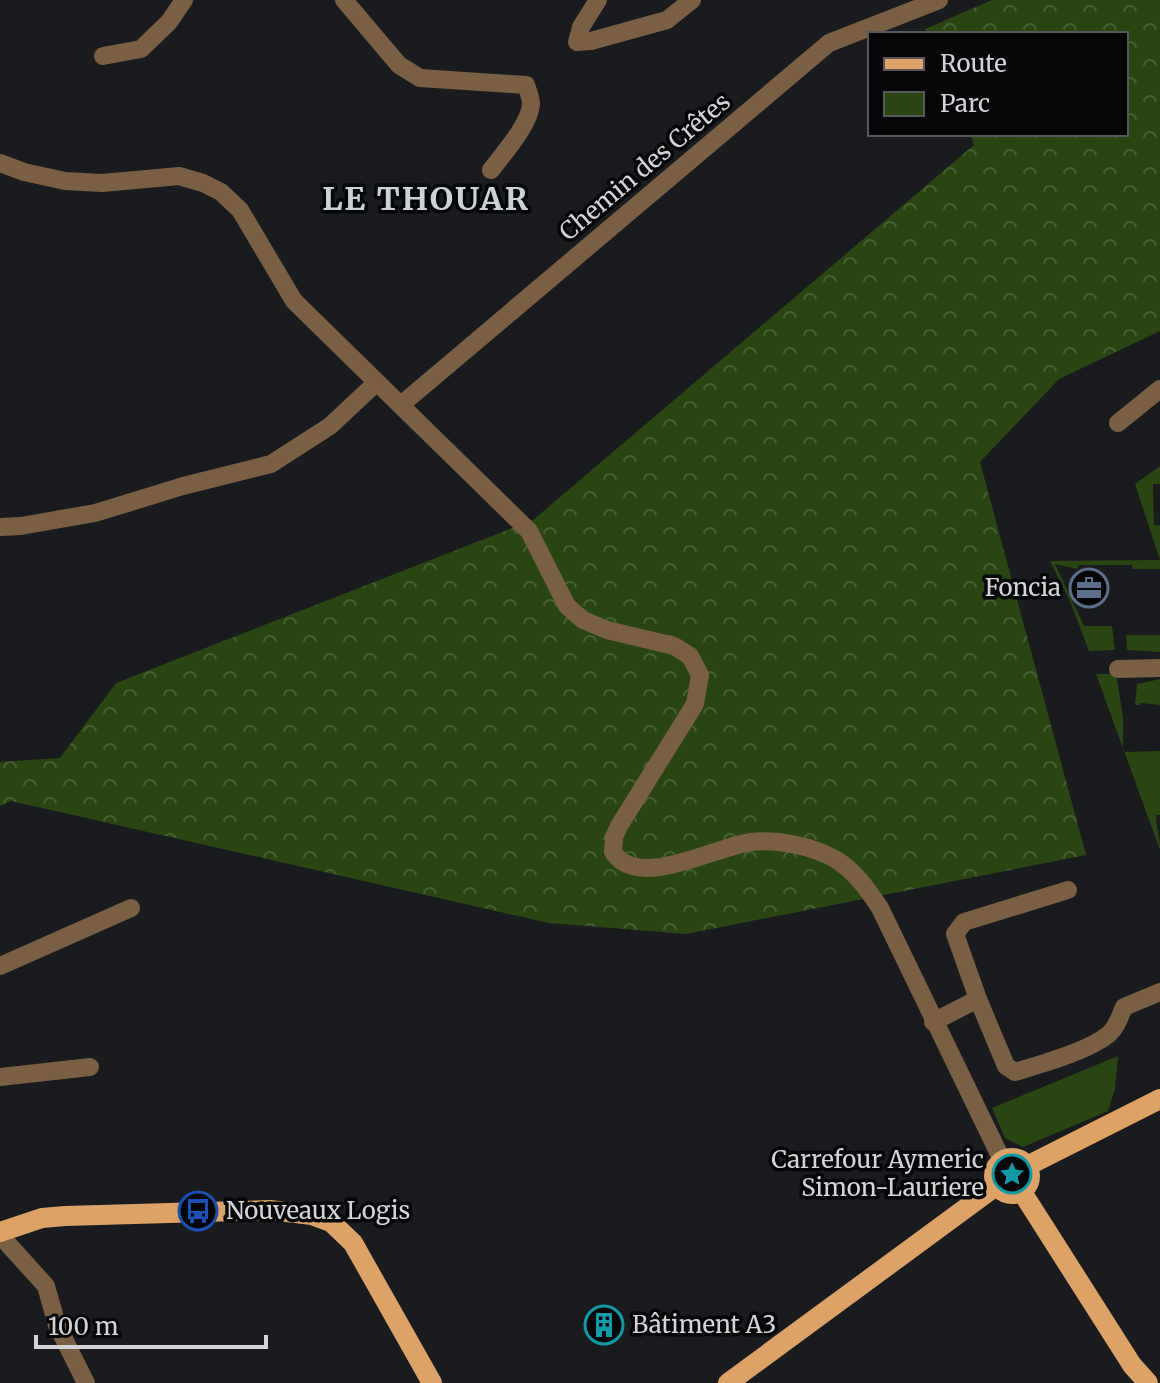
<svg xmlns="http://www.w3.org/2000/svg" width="1160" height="1383" font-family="Merriweather,serif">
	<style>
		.forest { fill: url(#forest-crowns) }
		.green { fill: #294610 }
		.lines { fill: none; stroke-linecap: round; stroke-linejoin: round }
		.minor { stroke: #7a5f42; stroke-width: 18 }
		.major { stroke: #dca266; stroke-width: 20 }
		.labels { text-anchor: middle; stroke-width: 7; stroke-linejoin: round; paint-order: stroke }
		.street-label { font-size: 24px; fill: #d2d4d7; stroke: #050607 }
		.poi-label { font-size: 24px; fill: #d2d4d7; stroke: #050607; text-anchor: end }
		.district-label { font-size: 32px; font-weight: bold; letter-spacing: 2px; fill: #cdd1d5; stroke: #050607 }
	</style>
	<defs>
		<pattern id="forest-crowns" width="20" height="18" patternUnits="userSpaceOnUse" patternTransform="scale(2)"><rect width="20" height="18" fill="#294610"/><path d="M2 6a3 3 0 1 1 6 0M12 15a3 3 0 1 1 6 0" fill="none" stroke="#476032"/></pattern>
	</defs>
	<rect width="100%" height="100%" fill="#191b1f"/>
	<path class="forest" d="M 992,0 L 1160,0 L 1160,331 L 1059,379 L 980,462 L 1086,855 L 686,934 L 549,923 L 11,801 L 0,806 L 0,762 L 60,758 L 116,683 L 533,520 L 974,145 L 970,134 L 1126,134 L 1126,34 L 927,34 L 925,29 Z"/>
	<path class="green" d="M 1160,466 L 1160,484 L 1153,484 L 1153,489 L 1154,525 L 1160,526 L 1160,560 L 1135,484 Z
		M 1160,560 L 1160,569 L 1133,569 L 1132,565 L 1078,565 L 1078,569 L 1055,564 L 1084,626 L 1112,626 L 1115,650 L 1089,651 L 1070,601 L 1050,561 Z
		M 1126,635 L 1160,635 L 1160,652 L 1127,650 Z
		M 1096,674 L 1116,674 L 1123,717 L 1123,752 L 1160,751 L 1160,815 L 1156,815 C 1156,827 1160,836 1160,850 Z
		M 1160,679 L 1160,705 L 1141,703 L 1140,705 L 1135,705 L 1137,684 Z
		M 1118,1056 L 1115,1089 L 1108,1111 L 1023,1147 L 1005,1138 L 992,1108 Z"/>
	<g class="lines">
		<path class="minor" d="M 344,0 L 399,65 L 420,78 L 526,85 C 528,91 531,98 531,104 C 530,124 503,154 491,170
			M 598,0 L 581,27 L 577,42 L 591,41 L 667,20 L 692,0
			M 103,56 L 141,49 L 169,22 L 184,0
			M 0,163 L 24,172 L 65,181 L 102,183 L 179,176 L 203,183 L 221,192 L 240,210 L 294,301 L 529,531 L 567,606 L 583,620 L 607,630 L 674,646 L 690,656 L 700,675 L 695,704 L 619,826 L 614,837 L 613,852 C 638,891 714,847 751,842 C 777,839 812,846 835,859 C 855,871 868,890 880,908 L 1002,1160
			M 402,404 L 829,43 L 939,0
			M 1118,423 L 1160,389
			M 0,527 L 21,526 L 95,513 L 183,486 L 271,464 L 330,426 L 377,382
			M 1118,669 L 1160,668
			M 0,966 L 131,908
			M 978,999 L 955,934 L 964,922 L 1068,890
			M 933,1022 L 978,999 L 1006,1066 L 1015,1072 C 1041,1064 1089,1051 1109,1034 C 1117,1027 1120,1016 1124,1007 L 1160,992
			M 0,1077 L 90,1067
			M 0,1235 L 46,1286 L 57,1325 L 86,1383"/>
		<path class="major" d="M994 1176a18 18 0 1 1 36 0a18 18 0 1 1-36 0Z
			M 1027,1166 L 1160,1099
			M 1022,1192 L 1132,1365 L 1148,1383
			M 0,1232 L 42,1218 L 65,1216 L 270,1210 L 312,1215 L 331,1222 L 353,1243 L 432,1383
			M 728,1383 L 996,1186"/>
	</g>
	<defs>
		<g id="office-ring" transform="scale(2)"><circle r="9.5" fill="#050607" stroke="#5c6f8a" stroke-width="1.5"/><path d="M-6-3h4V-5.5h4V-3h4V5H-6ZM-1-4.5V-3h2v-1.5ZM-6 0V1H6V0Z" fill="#5c6f8a"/></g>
		<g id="sight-ring" transform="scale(2)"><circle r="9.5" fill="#050607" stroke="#0f9aa8" stroke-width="1.5"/><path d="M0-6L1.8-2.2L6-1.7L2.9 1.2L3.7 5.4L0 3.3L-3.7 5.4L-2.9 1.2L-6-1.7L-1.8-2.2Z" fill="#0f9aa8"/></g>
		<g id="bus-ring" transform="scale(2)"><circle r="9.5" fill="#050607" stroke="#1a4fb4" stroke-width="1.5"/><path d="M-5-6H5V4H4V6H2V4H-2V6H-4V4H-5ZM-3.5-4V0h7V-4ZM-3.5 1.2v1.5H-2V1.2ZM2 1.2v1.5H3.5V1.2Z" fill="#1a4fb4"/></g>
		<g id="building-ring" transform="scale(2)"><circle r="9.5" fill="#050607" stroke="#0f9aa8" stroke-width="1.5"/><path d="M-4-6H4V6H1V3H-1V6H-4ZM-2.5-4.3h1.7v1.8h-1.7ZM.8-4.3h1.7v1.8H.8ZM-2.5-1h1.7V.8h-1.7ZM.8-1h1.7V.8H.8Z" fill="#0f9aa8"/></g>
	</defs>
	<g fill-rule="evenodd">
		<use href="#office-ring" x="1089" y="588"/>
		<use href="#sight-ring" x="1012" y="1174"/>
		<use href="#bus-ring" x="198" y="1211"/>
		<use href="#building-ring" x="604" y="1325"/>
	</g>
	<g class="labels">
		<g class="street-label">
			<text transform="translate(645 167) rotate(-40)" y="8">Chemin des Crêtes</text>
		</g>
		<g class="poi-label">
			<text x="1061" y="596">Foncia</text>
			<text x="984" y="1168">Carrefour Aymeric<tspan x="984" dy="28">Simon-Lauriere</tspan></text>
			<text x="226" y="1219" text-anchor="start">Nouveaux Logis</text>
			<text x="632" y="1333" text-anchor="start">Bâtiment A3</text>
		</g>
		<g class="district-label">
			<text x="426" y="210">LE THOUAR</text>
		</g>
	</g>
	<rect x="868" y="32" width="260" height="104" fill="#050607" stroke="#57585a" stroke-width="2"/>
	<rect x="884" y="58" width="40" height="12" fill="#dca266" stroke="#57585a" stroke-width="2"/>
	<text x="940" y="72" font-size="24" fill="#d2d4d7">Route</text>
	<rect x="884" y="92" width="40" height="24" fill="#294610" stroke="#57585a" stroke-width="2"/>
	<text x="940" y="112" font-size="24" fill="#d2d4d7">Parc</text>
	<path d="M36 1335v12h230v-12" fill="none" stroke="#d2d4d7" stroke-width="4"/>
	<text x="48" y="1335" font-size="24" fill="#d2d4d7" stroke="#050607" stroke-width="6" paint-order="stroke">100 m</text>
</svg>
